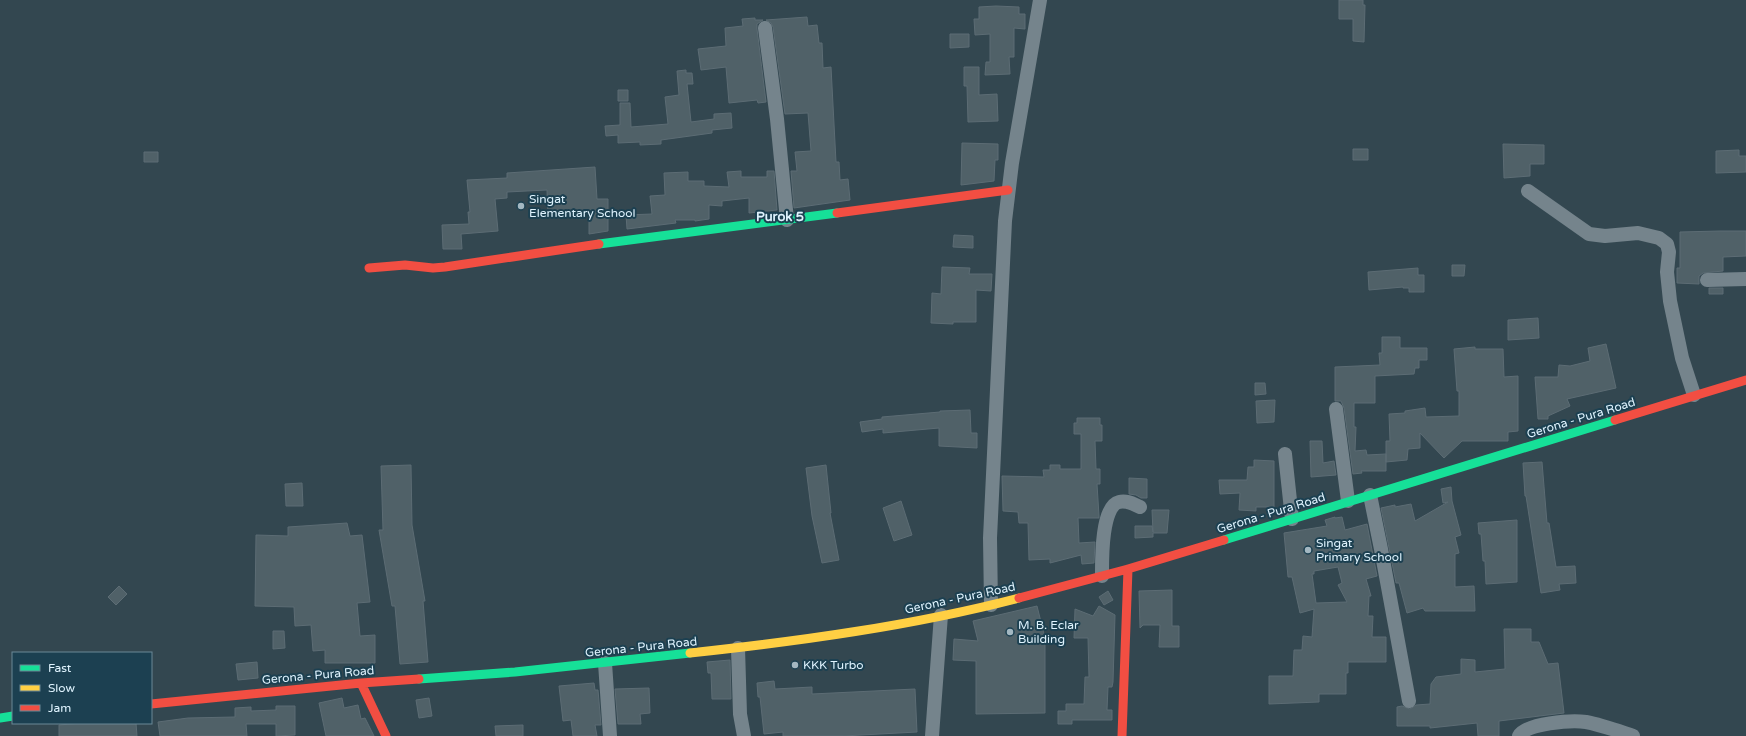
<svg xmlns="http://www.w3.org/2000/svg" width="1746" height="736" font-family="'Varela Round',sans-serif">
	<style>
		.building { fill: #506168; stroke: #5c6c74; fill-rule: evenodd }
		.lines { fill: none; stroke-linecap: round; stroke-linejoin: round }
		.street { stroke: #75848c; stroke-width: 14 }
		.fast { stroke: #16e098; stroke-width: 9 }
		.slow { stroke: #ffcf43; stroke-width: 9 }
		.jam { stroke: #f24e42; stroke-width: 9 }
		.poi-dot { fill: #a3b7c1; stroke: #1c4051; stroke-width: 1.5 }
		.labels { text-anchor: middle; stroke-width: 4; stroke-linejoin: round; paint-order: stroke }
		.poi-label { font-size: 12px; fill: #dff3fe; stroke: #1c4051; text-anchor: start }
		.street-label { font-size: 12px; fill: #dff3fe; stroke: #1c4051 }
		.neighbourhood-label { font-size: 13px; font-weight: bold; fill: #dff3fe; stroke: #1c4051 }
	</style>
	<rect width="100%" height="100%" fill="#334750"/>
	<path class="building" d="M 1339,0 L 1363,0 L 1363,5 L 1365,5 L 1364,42 L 1353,41 L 1353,19 L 1339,19 Z
		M 996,6 L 1019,7 L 1019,14 L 1025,14 L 1025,29 L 1014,28 L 1014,57 L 1009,57 L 1010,74 L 985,75 L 986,62 L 990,62 L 990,34 L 975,35 L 974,19 L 979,19 L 979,7 Z
		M 807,17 L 808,26 L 817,25 L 819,43 L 822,43 L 823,68 L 831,67 L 836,162 L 839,162 L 840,180 L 848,179 L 850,200 L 794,208 L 791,171 L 797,171 L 795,152 L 811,151 L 808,113 L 785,114 L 773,27 L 771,23 L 766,20 Z
		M 755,18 L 755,20 L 763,20 L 757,24 L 757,29 L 766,102 L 758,103 L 757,100 L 729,103 L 726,67 L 701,70 L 698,49 L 726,46 L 725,28 L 743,26 L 742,19 Z
		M 950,34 L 969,34 L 969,47 L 950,48 Z
		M 964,67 L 979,67 L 979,95 L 997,94 L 998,121 L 968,122 L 967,86 L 964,86 Z
		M 686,70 L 686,73 L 692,73 L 693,84 L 687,84 L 691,122 L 714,119 L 714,114 L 731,113 L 732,128 L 712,130 L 712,133 L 661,140 L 661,144 L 640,145 L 640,142 L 618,143 L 618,135 L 606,136 L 605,126 L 620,125 L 620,103 L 630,103 L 631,127 L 668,124 L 665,97 L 679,95 L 677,71 Z
		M 618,90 L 628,90 L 628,101 L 618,101 Z
		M 962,143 L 998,144 L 998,160 L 995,160 L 994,181 L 961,185 Z
		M 1503,144 L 1544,145 L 1544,164 L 1530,164 L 1530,176 L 1504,178 Z
		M 1353,149 L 1368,149 L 1368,160 L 1353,160 Z
		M 1739,150 L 1739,156 L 1746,156 L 1746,172 L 1716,173 L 1716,151 Z
		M 144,152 L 158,152 L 158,162 L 144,162 Z
		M 595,167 L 597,199 L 608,199 L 608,231 L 589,234 L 589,213 L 548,216 L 547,190 L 507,192 L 507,198 L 495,199 L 498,231 L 461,234 L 462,249 L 443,249 L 442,225 L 469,224 L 468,212 L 470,212 L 467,180 L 507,178 L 507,173 Z
		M 741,171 L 741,177 L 767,177 L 767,171 L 774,171 L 777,210 L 749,213 L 749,198 L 722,201 L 722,206 L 709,205 L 709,219 L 695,221 L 695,220 L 675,220 L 676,223 L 627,229 L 626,215 L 652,214 L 650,196 L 665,195 L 664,173 L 688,172 L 688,181 L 704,181 L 704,186 L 729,187 L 727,172 Z
		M 1720,231 L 1746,231 L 1746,256 L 1723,257 L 1723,271 L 1703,273 L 1699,276 L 1699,284 L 1677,283 L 1677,268 L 1680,268 L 1680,232 Z
		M 954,235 L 973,236 L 973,248 L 953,247 Z
		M 1452,265 L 1465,265 L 1464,276 L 1452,276 Z
		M 942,267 L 970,268 L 969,274 L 992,274 L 991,291 L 976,290 L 976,322 L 953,322 L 953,324 L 931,323 L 932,293 L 941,294 Z
		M 1418,268 L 1418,275 L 1424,275 L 1424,292 L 1409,292 L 1409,288 L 1403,288 L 1403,287 L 1369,290 L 1368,272 Z
		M 1709,288 L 1723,288 L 1723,294 L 1709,294 Z
		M 1538,318 L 1539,338 L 1508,340 L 1508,320 Z
		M 1382,337 L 1400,337 L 1400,348 L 1427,348 L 1427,360 L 1419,360 L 1419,368 L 1415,368 L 1414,374 L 1375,376 L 1375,403 L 1354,403 L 1354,427 L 1356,427 L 1355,451 L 1366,450 L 1367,455 L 1386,454 L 1386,471 L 1361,471 L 1362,473 L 1353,474 L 1344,408 L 1341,401 L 1335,401 L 1335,367 L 1380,365 L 1379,353 L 1382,353 Z
		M 1606,344 L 1616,388 L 1567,399 L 1570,406 L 1548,416 L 1548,419 L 1538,419 L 1535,377 L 1558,377 L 1559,365 L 1570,366 L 1590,361 L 1588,348 Z
		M 1475,347 L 1475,349 L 1503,349 L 1504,377 L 1518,376 L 1518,431 L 1508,432 L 1508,441 L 1462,441 L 1444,458 L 1420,433 L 1420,448 L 1408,449 L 1407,460 L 1386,462 L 1386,441 L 1390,441 L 1389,414 L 1405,413 L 1405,411 L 1425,408 L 1426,417 L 1459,416 L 1459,391 L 1457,391 L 1454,349 Z
		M 1255,383 L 1265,383 L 1266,394 L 1255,395 Z
		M 1275,400 L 1274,422 L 1257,423 L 1256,401 Z
		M 970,410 L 971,433 L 977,433 L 977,448 L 939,446 L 939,428 L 883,433 L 883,429 L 862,432 L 860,422 L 882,419 L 882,417 L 940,412 L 940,411 Z
		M 1077,418 L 1100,418 L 1100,425 L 1102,425 L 1102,441 L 1095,441 L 1096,469 L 1100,469 L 1100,484 L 1097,484 L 1099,516 L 1099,518 L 1078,518 L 1079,543 L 1095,542 L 1094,563 L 1082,564 L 1081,555 L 1050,563 L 1050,559 L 1029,560 L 1028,523 L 1019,523 L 1018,512 L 1003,511 L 1002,476 L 1044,477 L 1043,470 L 1050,470 L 1050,465 L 1060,465 L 1060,469 L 1081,469 L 1081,434 L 1074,434 L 1074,423 L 1077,423 Z
		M 1310,441 L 1322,441 L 1323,463 L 1334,461 L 1336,475 L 1311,477 Z
		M 1254,460 L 1274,461 L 1274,507 L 1256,507 L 1256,511 L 1239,510 L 1240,493 L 1220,494 L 1219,480 L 1247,480 L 1248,467 L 1254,467 Z
		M 1542,462 L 1547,523 L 1549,523 L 1556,567 L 1575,566 L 1576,583 L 1559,584 L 1560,590 L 1541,593 L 1526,496 L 1525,496 L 1523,463 Z
		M 411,465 L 412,525 L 425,601 L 423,601 L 428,662 L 400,664 L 395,606 L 392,606 L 379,530 L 383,530 L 381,466 Z
		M 826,465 L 831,513 L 830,513 L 839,560 L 822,563 L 812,516 L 806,468 Z
		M 1129,478 L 1147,479 L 1147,498 L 1141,498 L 1136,495 L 1129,494 Z
		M 302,483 L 303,506 L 286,506 L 285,484 Z
		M 1451,487 L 1452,501 L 1461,535 L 1455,537 L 1459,553 L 1455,554 L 1455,587 L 1474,586 L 1475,611 L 1425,611 L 1423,608 L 1407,613 L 1399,583 L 1396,583 L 1381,508 L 1395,505 L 1395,507 L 1411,504 L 1415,521 L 1448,502 L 1443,503 L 1441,489 Z
		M 901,501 L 912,535 L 894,541 L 883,508 Z
		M 1152,510 L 1169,510 L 1167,533 L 1153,533 L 1153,537 L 1135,538 L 1135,526 L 1152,526 L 1153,532 Z
		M 1335,517 L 1335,518 L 1342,517 L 1345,530 L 1367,524 L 1377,576 L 1366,579 L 1371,596 L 1369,596 L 1368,616 L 1373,616 L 1372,637 L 1386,637 L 1386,662 L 1348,662 L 1348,673 L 1346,673 L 1346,694 L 1319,694 L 1319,702 L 1269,704 L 1269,676 L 1293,676 L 1294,650 L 1302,650 L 1303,636 L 1312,637 L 1314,609 L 1300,613 L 1292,577 L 1288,577 L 1284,533 L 1327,526 L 1325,520 ZM 1338,567 L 1342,583 L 1338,585 L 1347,602 L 1316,603 L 1312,574 L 1314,574 L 1314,571 Z
		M 1517,520 L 1517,582 L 1486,584 L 1485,561 L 1483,561 L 1481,534 L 1479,534 L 1478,523 Z
		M 347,523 L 350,536 L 362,535 L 370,602 L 357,603 L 360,636 L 375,635 L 375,663 L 325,663 L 325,650 L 313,651 L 311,625 L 295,626 L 294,607 L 255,606 L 256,535 L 288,536 L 288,527 Z
		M 119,586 L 127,594 L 116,605 L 108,597 Z
		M 1172,590 L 1172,626 L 1179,626 L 1179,647 L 1159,647 L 1160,625 L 1143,625 L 1140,628 L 1139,591 Z
		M 1108,591 L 1113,600 L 1104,605 L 1099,597 Z
		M 1037,606 L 1045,638 L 1045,713 L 976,714 L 976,661 L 953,660 L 954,639 L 978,641 L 973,621 Z
		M 1099,606 L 1115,615 L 1113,682 L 1112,687 L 1108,687 L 1107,710 L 1112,710 L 1112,720 L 1072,720 L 1072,724 L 1058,724 L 1058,711 L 1066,711 L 1066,704 L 1084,704 L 1085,677 L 1089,677 L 1088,638 L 1074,638 L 1075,609 L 1093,616 Z
		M 1504,629 L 1531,629 L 1531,642 L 1539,642 L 1548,664 L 1558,663 L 1564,713 L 1499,721 L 1499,736 L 1478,736 L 1477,723 L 1430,728 L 1430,726 L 1397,726 L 1397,707 L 1402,706 L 1410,709 L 1416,705 L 1430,704 L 1431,684 L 1436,677 L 1461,674 L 1461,659 L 1475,660 L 1475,672 L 1505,669 Z
		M 273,631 L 284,631 L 285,648 L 273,649 Z
		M 730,660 L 731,699 L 712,699 L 711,673 L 708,673 L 707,662 Z
		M 257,662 L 258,678 L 238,680 L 236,664 Z
		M 774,681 L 775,689 L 812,687 L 812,694 L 915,689 L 917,732 L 843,736 L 783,736 L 783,732 L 764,734 L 760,697 L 758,697 L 757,683 Z
		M 594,683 L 595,690 L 598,690 L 601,725 L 595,725 L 597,736 L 573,736 L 571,720 L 563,721 L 559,686 Z
		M 649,688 L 650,713 L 640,714 L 641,724 L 618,724 L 615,689 Z
		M 342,698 L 344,708 L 358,705 L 361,719 L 365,718 L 374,736 L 326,736 L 319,703 Z
		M 429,698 L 432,716 L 419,718 L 416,700 Z
		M 276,706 L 295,706 L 295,735 L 276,736 L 276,724 L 246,724 L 247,736 L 160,736 L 158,722 L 188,718 L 235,717 L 235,708 L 251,707 L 251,711 L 276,710 Z
		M 82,723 L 136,723 L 137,736 L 59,736 L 59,725 Z
		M 523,725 L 523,736 L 496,736 L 495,726 Z"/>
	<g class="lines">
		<path class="street" d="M 765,28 L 777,119 L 787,220
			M 1528,191 L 1589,234 L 1605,236 L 1638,233 L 1659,238 L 1667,244 L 1669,252 L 1667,272 L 1670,301 L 1682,358 L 1694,395
			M 1707,280 L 1746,279
			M 1336,409 L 1348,501
			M 1285,454 L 1292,519
			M 1370,495 L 1381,549 L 1409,701
			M 1102,576 C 1102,562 1101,506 1119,502 C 1127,500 1133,504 1140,507
			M 991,605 L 990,538 L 1005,221 L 1012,163 L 1040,0
			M 738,648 L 740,714 L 744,736
			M 605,663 L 610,736
			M 932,736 L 941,615
			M 1519,736 C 1526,723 1572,720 1586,722 C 1602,725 1618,731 1633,736"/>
		<path class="fast" d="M 599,244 L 837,213
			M 1224,540 L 1615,420
			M 419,679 L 515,672 L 690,653
			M 0,718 L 13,716"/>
		<path class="slow" d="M 690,653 C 800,641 911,626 1019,598"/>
		<path class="jam" d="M 837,213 L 1008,190
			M 369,268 L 405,265 L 433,268 L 445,267 L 599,244
			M 1615,420 L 1746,380
			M 1019,598 L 1128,569 L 1224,540
			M 361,683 L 386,736
			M 151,704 L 361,683 L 419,679
			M 1122,736 L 1128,569"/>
	</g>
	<g class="poi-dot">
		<circle cx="521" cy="206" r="4"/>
		<circle cx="1308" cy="550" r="4"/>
		<circle cx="1010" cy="632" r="4"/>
		<circle cx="795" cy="665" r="4"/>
	</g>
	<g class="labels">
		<g class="poi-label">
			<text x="529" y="203">Singat<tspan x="529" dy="14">Elementary School</tspan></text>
			<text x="1316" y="547">Singat<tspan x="1316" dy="14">Primary School</tspan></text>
			<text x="1018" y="629">M. B. Eclar<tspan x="1018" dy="14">Building</tspan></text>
			<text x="803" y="669">KKK Turbo</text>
		</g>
		<g class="street-label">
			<text transform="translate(1581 418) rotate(-17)" y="4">Gerona - Pura Road</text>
			<text transform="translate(1271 513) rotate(-17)" y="4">Gerona - Pura Road</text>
			<text transform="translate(960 598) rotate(-12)" y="4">Gerona - Pura Road</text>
			<text transform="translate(641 647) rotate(-6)" y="4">Gerona - Pura Road</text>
			<text transform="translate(318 675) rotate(-5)" y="4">Gerona - Pura Road</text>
		</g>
		<g class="neighbourhood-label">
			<text x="780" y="221">Purok 5</text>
		</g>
	</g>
	<rect x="12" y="652" width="140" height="72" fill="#1c4051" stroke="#6a8896"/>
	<rect x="20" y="665" width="20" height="6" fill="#16e098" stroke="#6a8896"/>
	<text x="48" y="672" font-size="12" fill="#dff3fe">Fast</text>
	<rect x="20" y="685" width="20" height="6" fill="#ffcf43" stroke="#6a8896"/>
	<text x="48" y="692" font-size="12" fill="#dff3fe">Slow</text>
	<rect x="20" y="705" width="20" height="6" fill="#f24e42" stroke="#6a8896"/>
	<text x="48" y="712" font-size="12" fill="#dff3fe">Jam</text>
</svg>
